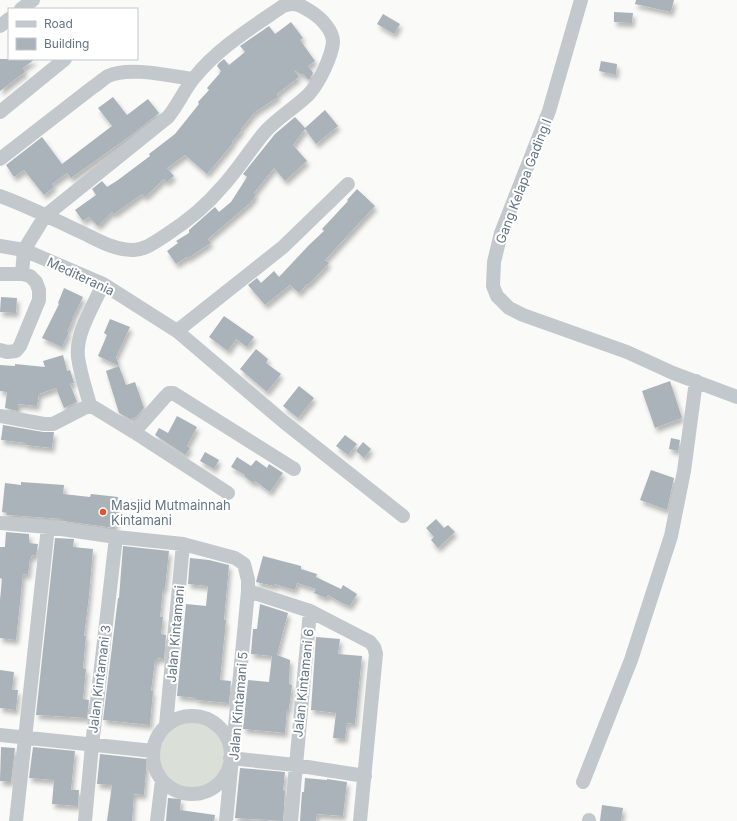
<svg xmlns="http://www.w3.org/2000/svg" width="737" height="821" font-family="Inter,sans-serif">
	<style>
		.green { fill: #dadfd7 }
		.building { fill: #aab3b9; filter: url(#shadow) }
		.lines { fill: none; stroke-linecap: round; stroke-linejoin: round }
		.minor { stroke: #c3c8cc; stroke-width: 14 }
		.poi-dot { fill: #e4572e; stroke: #fff; stroke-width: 1.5 }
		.labels { text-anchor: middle; stroke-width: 4; stroke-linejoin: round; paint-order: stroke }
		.street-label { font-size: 13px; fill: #657683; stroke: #fff }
		.poi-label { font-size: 13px; fill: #657683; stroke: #fff; text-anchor: start }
	</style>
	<defs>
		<filter id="shadow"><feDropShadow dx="2.5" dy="4.5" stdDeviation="2" flood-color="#0004"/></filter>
	</defs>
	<rect width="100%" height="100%" fill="#fafaf8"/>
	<path class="green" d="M157 754a35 35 0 1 1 70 0a35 35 0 1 1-70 0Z"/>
	<path class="building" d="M 636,0 L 674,0 L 671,12 L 635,4 Z
		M 614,12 L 633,13 L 632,23 L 614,22 Z
		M 383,14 L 400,24 L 394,34 L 377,24 Z
		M 291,22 L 303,38 L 300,40 L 315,61 L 308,66 L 313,73 L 309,80 L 303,74 L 302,75 L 294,70 L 299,77 L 277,94 L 278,97 L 255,112 L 241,129 L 242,130 L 232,142 L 233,143 L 207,174 L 185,155 L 167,168 L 174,176 L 167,182 L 164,179 L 145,197 L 142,194 L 114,214 L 112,212 L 98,226 L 89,217 L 83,221 L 75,210 L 96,195 L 92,189 L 102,181 L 107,187 L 118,180 L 150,156 L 149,154 L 175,134 L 199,104 L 198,102 L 209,90 L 207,88 L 220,73 L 220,72 L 221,71 L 217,66 L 219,63 L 224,59 L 229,65 L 245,52 L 240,46 L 269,26 L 275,34 Z
		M 0,59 L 35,59 L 23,68 L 25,72 L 0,91 Z
		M 601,61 L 617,64 L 616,75 L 599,71 Z
		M 113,97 L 127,115 L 148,99 L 159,113 L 133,134 L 71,178 L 67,173 L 52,184 L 54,187 L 44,195 L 24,170 L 14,177 L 6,165 L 42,137 L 62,164 L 112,126 L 98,108 Z
		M 325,110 L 338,126 L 316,144 L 305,129 L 293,145 L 307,161 L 285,181 L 274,168 L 254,193 L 256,195 L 250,203 L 208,239 L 211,243 L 188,258 L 187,257 L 176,264 L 167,251 L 178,243 L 176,241 L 189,233 L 189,230 L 215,207 L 219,212 L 231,202 L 247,177 L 243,174 L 275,134 L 295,117 L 305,128 Z
		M 357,189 L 375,206 L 325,260 L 329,263 L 308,285 L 307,284 L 299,293 L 290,285 L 265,305 L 248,285 L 257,278 L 261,283 L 274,271 L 279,277 L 309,245 L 324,231 L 322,229 L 348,201 L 347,200 Z
		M 64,288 L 83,297 L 72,319 L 73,319 L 67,332 L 69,332 L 62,347 L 42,338 L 59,304 L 58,303 Z
		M 1,297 L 17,298 L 16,313 L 0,312 Z
		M 224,316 L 254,337 L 247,347 L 236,339 L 228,351 L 209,337 Z
		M 110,319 L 130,327 L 116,357 L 119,366 L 98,356 L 107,335 L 104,333 Z
		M 256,349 L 268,359 L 266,363 L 281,374 L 267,392 L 240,369 Z
		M 63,355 L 67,371 L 70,370 L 74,383 L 70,384 L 77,402 L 64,408 L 56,388 L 39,394 L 37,406 L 18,404 L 18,411 L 5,408 L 7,392 L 0,391 L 0,365 L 15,366 L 15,364 L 45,367 L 43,361 Z
		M 119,366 L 126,385 L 135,382 L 144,408 L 136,417 L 130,419 L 119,413 L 106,371 Z
		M 670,381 L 682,418 L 655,428 L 642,391 Z
		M 299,386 L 314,398 L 298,418 L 283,406 Z
		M 177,416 L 197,427 L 187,446 L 190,448 L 185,455 L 155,435 L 159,428 L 168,433 Z
		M 3,425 L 43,432 L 54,432 L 52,448 L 25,445 L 26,443 L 1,440 Z
		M 345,435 L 357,444 L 348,455 L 336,446 Z
		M 671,438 L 680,440 L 678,451 L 669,449 Z
		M 363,442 L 371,449 L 364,458 L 356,451 Z
		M 205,452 L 219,460 L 214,469 L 200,461 Z
		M 237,457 L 251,466 L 256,460 L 267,468 L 269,464 L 283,473 L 270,492 L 255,481 L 253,483 L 244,476 L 245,475 L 231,467 Z
		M 651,470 L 674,478 L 667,510 L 640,500 Z
		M 21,482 L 64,485 L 63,494 L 90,497 L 91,494 L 118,497 L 115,528 L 63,521 L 63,519 L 7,515 L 7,513 L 2,512 L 5,483 L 21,485 Z
		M 436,519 L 444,528 L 448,525 L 455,532 L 438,548 L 431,540 L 434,537 L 426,528 Z
		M 6,532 L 29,534 L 29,543 L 38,544 L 36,556 L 32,555 L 31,558 L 30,558 L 28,575 L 23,574 L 16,640 L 0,638 L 0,600 L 2,579 L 0,578 L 0,547 L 5,547 Z
		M 55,538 L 74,539 L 73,547 L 93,549 L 89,596 L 84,636 L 86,636 L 83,668 L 86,669 L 83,699 L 89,700 L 87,718 L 36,715 Z
		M 123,546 L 169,551 L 165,588 L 163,588 L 160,617 L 163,617 L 161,634 L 166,635 L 164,659 L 157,658 L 157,661 L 155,660 L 151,691 L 153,691 L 150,725 L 103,720 L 118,598 L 119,598 Z
		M 263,556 L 301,566 L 301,569 L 317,574 L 316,577 L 341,589 L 343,585 L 357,594 L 350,606 L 342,603 L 328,595 L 326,598 L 314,593 L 316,589 L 297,583 L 295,590 L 275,584 L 274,586 L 256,582 Z
		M 190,558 L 209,560 L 229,565 L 224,620 L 226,620 L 220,680 L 231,681 L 229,703 L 197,700 L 197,698 L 177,696 L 186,604 L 206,606 L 208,586 L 188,584 Z
		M 260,604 L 288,613 L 277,655 L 290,660 L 289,684 L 292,685 L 289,709 L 287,709 L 285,733 L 243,729 L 248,680 L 269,682 L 272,656 L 251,654 L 253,629 L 257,629 Z
		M 316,637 L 340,639 L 338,654 L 362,656 L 355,724 L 347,723 L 345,739 L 333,738 L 336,713 L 311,710 Z
		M 0,670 L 14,672 L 12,690 L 18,690 L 16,710 L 0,708 Z
		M 1,747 L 15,748 L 11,782 L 0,781 Z
		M 33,747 L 75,751 L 71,790 L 79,790 L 78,806 L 52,804 L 54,780 L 29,778 Z
		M 100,754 L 147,759 L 144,795 L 134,794 L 132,821 L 107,821 L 112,785 L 97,784 Z
		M 240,768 L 285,772 L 283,790 L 285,791 L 283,821 L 235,818 Z
		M 305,778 L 327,780 L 327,779 L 347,782 L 343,816 L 317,814 L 316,821 L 300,821 L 302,792 L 304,792 Z
		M 168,798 L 181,799 L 180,810 L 215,815 L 214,821 L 166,821 Z
		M 602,805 L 623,808 L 621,821 L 600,821 Z"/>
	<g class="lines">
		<path class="minor" d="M 581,0 L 549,111 L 501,233 L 494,262 L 493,286 L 497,296 L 509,308 L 523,315 L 627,352 L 673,373 L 737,397
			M 21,9 L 33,0
			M 0,26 L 9,19
			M 0,112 L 65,59
			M 0,159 L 93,87 C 98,84 103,79 108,76 C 129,66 170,76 193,79
			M 348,184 L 283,247 L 177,331 L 284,422 L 403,516
			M 0,196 C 28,206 55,220 83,233 C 98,240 116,251 134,250 C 147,249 155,242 166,235 C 186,222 206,206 221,188 C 237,171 249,151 264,133 C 277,118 295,108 309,94 C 319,83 332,56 333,42 C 333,31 322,19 313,13 C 302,6 296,1 283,6 C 251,28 218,48 194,78 C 184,90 178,105 168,117 L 45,216 L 24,250 L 22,274
			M 0,246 L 24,250 L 103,284 L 177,331
			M 0,274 L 22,274 L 30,276 L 36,282 L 39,290 L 39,300 L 20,346 L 16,351 L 7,352 L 0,350
			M 103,284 C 94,305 75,334 78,357 C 80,373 86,390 90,405 L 134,432 L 165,397 L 169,393 L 173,393 L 294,469
			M 0,416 L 44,424 L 53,424 L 90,405
			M 134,432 L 228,493
			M 0,523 L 48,527 L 116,537 L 183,544 L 235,558 L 244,564 L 248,580 L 248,591 L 226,821
			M 248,591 L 310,611 L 370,642 L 374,647 L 376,654 L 360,821
			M153 755a39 39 0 1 1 78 0a39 39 0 1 1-78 0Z
			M 166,725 L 183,544
			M 0,735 L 153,751
			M 230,758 L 295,765 L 365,776
			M 583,782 L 631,660 L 671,536 L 684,471 L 696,381
			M 16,821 L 48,527
			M 85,821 L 92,745 L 116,537
			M 157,821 L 162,780
			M 291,821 L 310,611
			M 589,821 L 589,820"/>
	</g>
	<circle class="poi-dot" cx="103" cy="512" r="4"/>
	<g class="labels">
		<g class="street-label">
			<text transform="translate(523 181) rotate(-69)" y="5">Gang Kelapa Gading I</text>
			<text transform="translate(81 276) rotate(25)" y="5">Mediterania</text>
			<text transform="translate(175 634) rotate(-85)" y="5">Jalan Kintamani</text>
			<text transform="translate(99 679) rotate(-83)" y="5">Jalan Kintamani 3</text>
			<text transform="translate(303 683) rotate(-84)" y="5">Jalan Kintamani 6</text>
			<text transform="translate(238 706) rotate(-85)" y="5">Jalan Kintamani 5</text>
		</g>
		<g class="poi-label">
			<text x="111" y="510">Masjid Mutmainnah<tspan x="111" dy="15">Kintamani</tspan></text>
		</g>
	</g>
	<rect x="8" y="8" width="130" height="52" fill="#ffffff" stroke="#c1c8cd"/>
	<rect x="16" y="21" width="20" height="6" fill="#c3c8cc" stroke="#c1c8cd"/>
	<text x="44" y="28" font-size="12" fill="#657683">Road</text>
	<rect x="16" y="38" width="20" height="12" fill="#aab3b9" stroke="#c1c8cd"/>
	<text x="44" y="48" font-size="12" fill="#657683">Building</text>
</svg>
